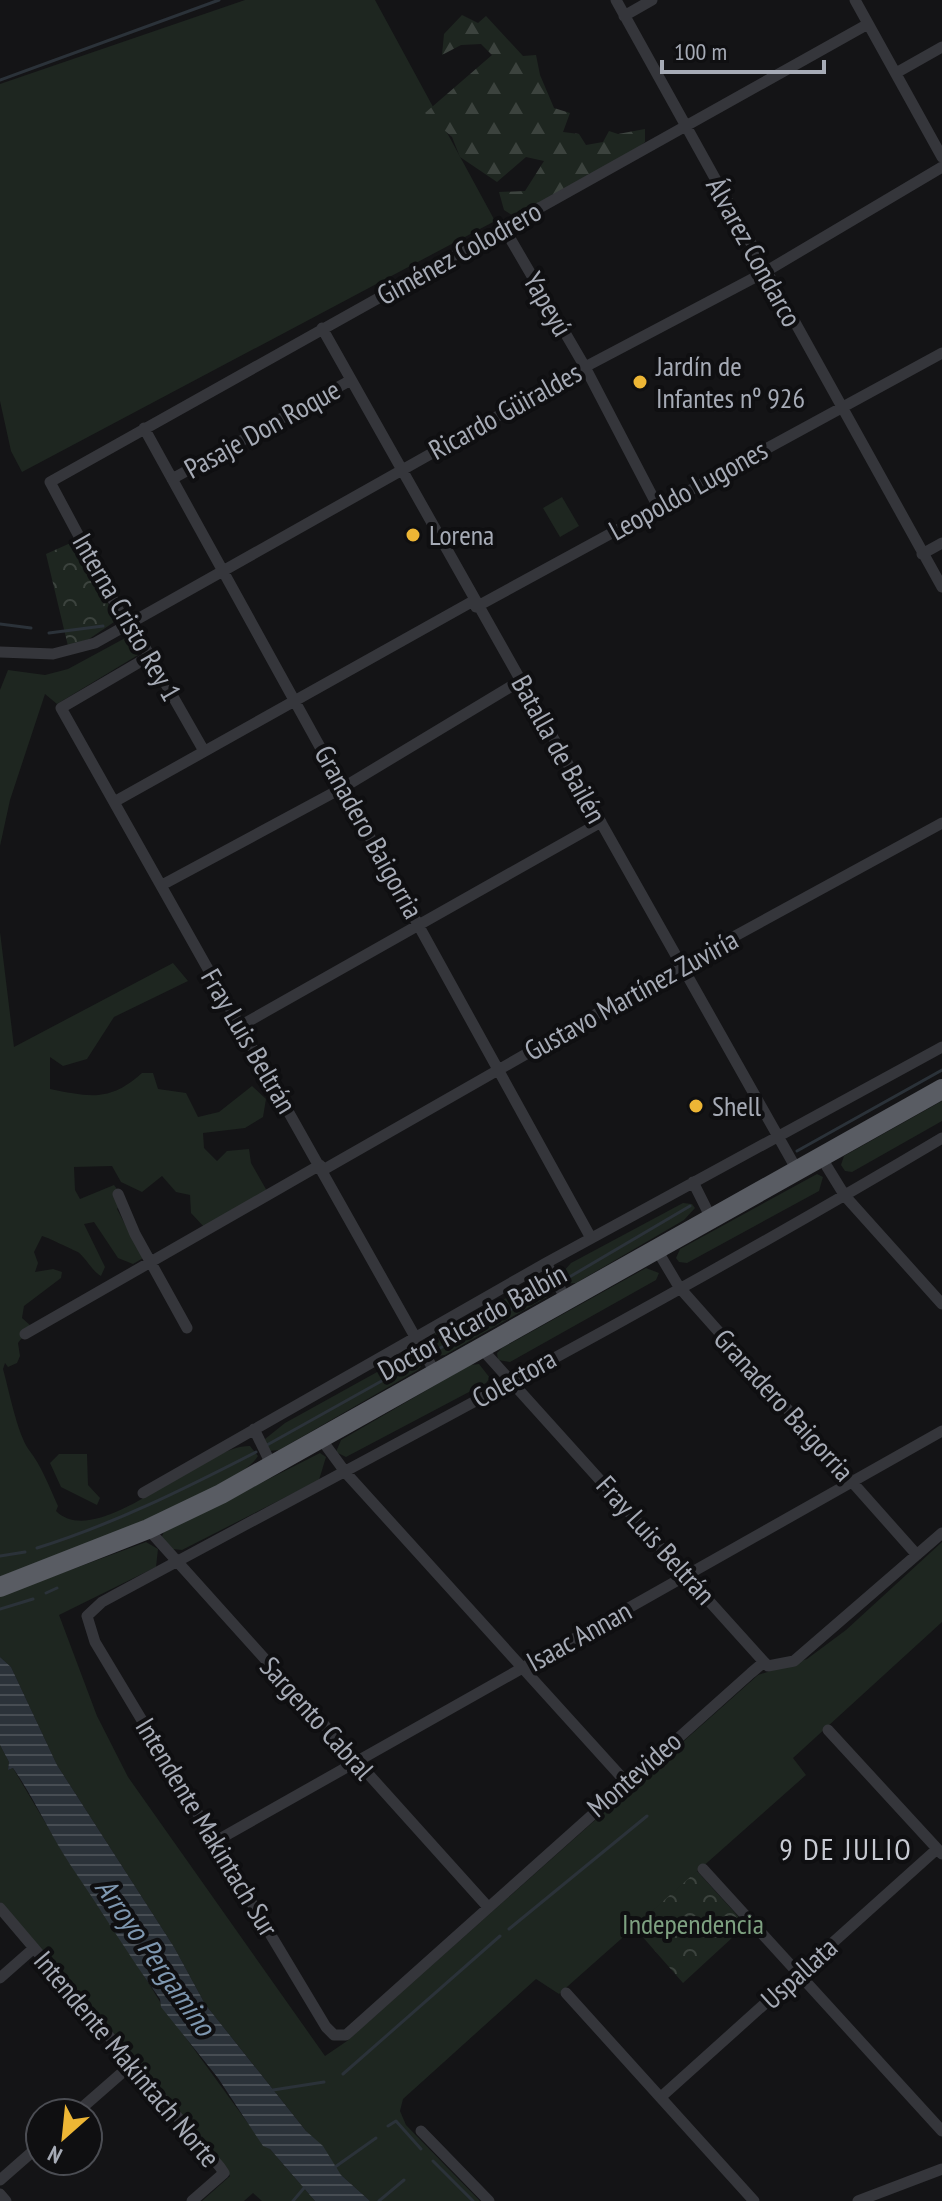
<svg xmlns="http://www.w3.org/2000/svg" width="942" height="2201" font-family="'PT Sans Narrow',sans-serif">
	<style>
		.green { fill: #1e2620 }
		.forest { fill: url(#forest-firs) }
		.park { fill: url(#park-crowns) }
		.water { fill: url(#water-rules) }
		.lines { fill: none; stroke-linecap: round; stroke-linejoin: round }
		.stream { stroke: #2b3239; stroke-width: 3 }
		.minor { stroke: #35363b; stroke-width: 11 }
		.trunk { stroke: #595c63; stroke-width: 20 }
		.poi-dot { fill: #edb635; stroke: #0f0f11; stroke-width: 3 }
		.labels { text-anchor: middle; stroke-width: 8; stroke-linejoin: round; paint-order: stroke }
		.street-label { font-size: 28px; fill: #a6abb6; stroke: #0f0f11 }
		.poi-label { font-size: 28px; fill: #a6abb6; stroke: #0f0f11; text-anchor: start }
		.park-label { font-size: 28px; fill: #7ea181; stroke: #0f0f11 }
		.neighbourhood-label { font-size: 30px; letter-spacing: 2px; fill: #c7cad2; stroke: #0f0f11 }
		.water-label { font-size: 30px; font-style: italic; fill: #7e97b0; stroke: #0f0f11 }
	</style>
	<defs>
		<pattern id="forest-firs" width="22" height="20" patternUnits="userSpaceOnUse" patternTransform="scale(2)"><rect width="22" height="20" fill="#1e2620"/><path d="M5 1l3.5 6h-7zM16 11l3.5 6h-7z" fill="#3c433e"/></pattern>
		<pattern id="park-crowns" width="20" height="18" patternUnits="userSpaceOnUse" patternTransform="scale(2)"><rect width="20" height="18" fill="#1e2620"/><path d="M2 6a3 3 0 1 1 6 0M12 15a3 3 0 1 1 6 0" fill="none" stroke="#3c433e"/></pattern>
		<pattern id="water-rules" width="6" height="5" patternUnits="userSpaceOnUse" patternTransform="scale(2)"><rect width="6" height="5" fill="#2b3239"/><path d="M0 2.5h6" fill="none" stroke="#474d53"/></pattern>
	</defs>
	<rect width="100%" height="100%" fill="#141416"/>
	<path class="green" d="M 245,0 L 375,0 L 495,221 L 22,472 L 11,451 L 0,401 L 0,84 Z
		M 562,497 L 579,526 L 560,537 L 543,508 Z
		M 127,637 L 138,655 L 57,704 L 45,694 L 10,800 L 0,846 L 0,690 L 8,670 L 45,675 L 68,669 Z
		M 0,932 L 14,1047 L 173,963 L 188,981 L 114,1017 L 87,1059 L 63,1066 L 50,1057 L 50,1089 C 90,1097 110,1102 142,1073 L 153,1073 L 158,1089 L 186,1093 L 198,1117 L 219,1112 L 252,1086 L 266,1099 L 263,1117 L 245,1128 L 203,1133 L 204,1148 L 217,1161 L 227,1151 L 249,1149 L 251,1163 L 267,1191 L 205,1228 L 191,1213 L 190,1195 L 176,1192 L 162,1176 L 142,1192 L 121,1182 L 112,1166 L 74,1167 L 75,1190 L 80,1199 L 114,1185 L 125,1200 L 117,1209 L 143,1258 L 133,1264 L 118,1258 L 94,1222 L 84,1224 L 105,1267 L 101,1276 C 91,1270 87,1259 78,1252 C 75,1251 45,1236 42,1236 L 34,1252 L 38,1263 L 35,1272 L 53,1269 L 62,1272 L 61,1278 L 24,1306 L 22,1318 L 31,1326 L 18,1343 L 20,1356 L 17,1363 L 8,1367 L 5,1363 L 3,1369 C 9,1390 17,1433 29,1450 C 41,1465 49,1486 58,1506 L 56,1511 C 99,1553 201,1445 250,1446 L 258,1456 C 239,1490 45,1559 0,1577 Z
		M 942,1101 L 942,1121 L 852,1172 L 845,1171 L 841,1165 L 844,1156 Z
		M 817,1174 L 823,1177 L 819,1191 L 687,1263 L 679,1262 L 676,1258 L 680,1249 Z
		M 683,1203 L 692,1204 L 695,1208 L 684,1220 L 576,1283 L 563,1284 L 563,1272 L 571,1263 Z
		M 646,1268 L 659,1273 L 656,1280 L 510,1362 L 498,1360 L 497,1353 L 502,1348 Z
		M 541,1281 L 553,1286 L 547,1297 L 445,1355 L 437,1356 L 428,1343 L 435,1333 Z
		M 415,1351 L 423,1364 L 418,1370 L 279,1450 L 269,1451 L 264,1447 L 265,1439 L 285,1423 Z
		M 479,1364 L 490,1378 L 486,1383 L 346,1457 L 336,1452 L 341,1440 L 470,1365 Z
		M 320,1453 L 326,1457 L 319,1480 L 182,1550 L 172,1549 L 161,1538 L 164,1532 Z
		M 59,1454 L 87,1454 L 88,1485 L 100,1498 L 97,1505 L 61,1487 L 50,1463 Z
		M 146,1542 L 158,1549 L 156,1567 L 59,1615 L 97,1716 L 128,1777 L 325,2056 L 347,2041 L 758,1675 L 807,1659 L 846,1630 L 942,1542 L 942,1622 L 793,1758 L 806,1775 L 559,1994 L 536,1979 L 403,2099 L 400,2111 L 406,2125 L 480,2201 L 370,2201 L 341,2175 L 205,2004 L 174,1947 L 57,1765 L 11,1667 L 0,1657 L 0,1596 Z
		M 0,1745 L 9,1762 L 8,1770 L 13,1768 L 68,1861 L 102,1907 L 162,2005 L 250,2126 L 315,2201 L 262,2201 L 253,2193 L 244,2201 L 202,2201 L 230,2176 L 0,1902 Z"/>
	<path class="forest" d="M 462,15 L 478,23 L 486,16 L 523,56 L 536,55 L 540,75 L 554,108 L 570,113 L 563,132 L 579,134 L 586,145 L 603,142 L 609,131 L 618,134 L 645,129 L 645,142 L 626,157 L 515,217 L 504,210 L 499,192 L 525,191 L 544,161 L 526,157 L 497,182 L 460,157 L 452,137 L 425,113 L 492,55 L 481,44 L 461,45 L 442,55 L 444,34 Z"/>
	<path class="park" d="M 75,541 L 114,615 L 114,622 L 89,639 L 68,646 L 46,554 Z
		M 697,1871 L 746,1925 L 683,1983 L 634,1927 Z"/>
	<path class="water" d="M 0,1657 L 11,1667 L 57,1765 L 174,1947 L 205,2004 L 306,2131 L 323,2146 L 341,2175 L 370,2201 L 315,2201 L 270,2149 L 263,2146 L 218,2078 L 161,2007 L 160,1999 C 127,1953 100,1908 69,1863 C 49,1832 34,1798 13,1768 L 8,1770 L 9,1762 L 0,1745 Z"/>
	<g class="lines">
		<path class="stream" d="M 0,80 L 219,0
			M 0,624 L 31,628
			M 49,633 L 103,626
			M 797,1151 L 942,1070
			M 566,1279 L 690,1206
			M 433,1352 L 551,1287
			M 267,1445 L 421,1359
			M 37,1548 C 114,1524 184,1489 256,1452
			M 0,1556 L 25,1552
			M 46,1593 L 57,1588
			M 0,1609 L 33,1599
			M 509,1929 L 647,1816
			M 343,2074 L 500,1936
			M 273,2090 L 324,2082
			M 388,2126 L 396,2121 L 421,2149
			M 433,2161 L 473,2201
			M 335,2167 L 376,2138
			M 293,2201 L 304,2188
			M 379,2201 L 404,2180"/>
		<path class="minor" d="M 616,0 L 942,587
			M 855,0 L 942,157
			M 624,16 L 652,0
			M 896,73 L 942,47
			M 504,228 L 585,367 L 658,507
			M 322,328 L 797,1170
			M 144,428 L 591,1238
			M 172,479 L 351,380
			M 922,554 L 942,543
			M 476,607 L 942,353
			M 0,652 L 53,654 L 95,643 L 585,367 L 765,272 L 942,167
			M 150,656 L 61,708 L 436,1374
			M 204,751 L 131,623 L 120,613 L 50,482 L 868,24
			M 114,802 L 475,600
			M 162,885 L 344,787 L 520,681
			M 240,1026 L 601,822
			M 942,1138 C 667,1302 383,1450 102,1602 L 87,1616 L 95,1642 L 326,2027 L 334,2035 L 346,2035 L 751,1673 L 764,1662 L 768,1666 L 794,1661 L 942,1533
			M 821,1157 L 845,1196 L 942,1304
			M 323,1170 L 682,965 L 942,823
			M 693,1182 L 711,1218
			M 118,1194 L 135,1234 L 187,1328
			M 657,1250 L 679,1287 L 917,1555
			M 546,1263 L 567,1301
			M 25,1334 L 320,1165
			M 481,1348 L 764,1662
			M 254,1429 L 272,1466
			M 321,1439 L 346,1473 L 625,1781
			M 143,1493 L 546,1263 L 942,1047
			M 148,1529 L 487,1906
			M 828,1730 L 942,1854
			M 216,1841 L 942,1431
			M 703,1869 L 942,2131
			M 0,1908 L 220,2167 L 224,2173 L 192,2201
			M 0,1978 L 34,1948
			M 566,1993 L 754,2201
			M 661,2097 L 937,1849
			M 76,2113 L 132,2064
			M 421,2131 L 489,2201
			M 0,2180 L 40,2145
			M 0,2194 L 6,2201
			M 858,2201 L 942,2169"/>
		<path class="trunk" d="M 0,1587 L 148,1529 L 221,1494 L 942,1089"/>
	</g>
	<g class="poi-dot">
		<circle cx="640" cy="382" r="8"/>
		<circle cx="413" cy="535" r="8"/>
		<circle cx="696" cy="1106" r="8"/>
	</g>
	<g class="labels">
		<g class="street-label">
			<text transform="translate(754 252) rotate(61)" y="10">Álvarez Condarco</text>
			<text transform="translate(459 253) rotate(-29)" y="10">Giménez Colodrero</text>
			<text transform="translate(548 304) rotate(60)" y="10">Yapeyú</text>
			<text transform="translate(505 411) rotate(-29)" y="10">Ricardo Güiraldes</text>
			<text transform="translate(262 429) rotate(-29)" y="10">Pasaje Don Roque</text>
			<text transform="translate(688 490) rotate(-29)" y="10">Leopoldo Lugones</text>
			<text transform="translate(127 617) rotate(60)" y="10">Interna Cristo Rey 1</text>
			<text transform="translate(559 749) rotate(61)" y="10">Batalla de Bailén</text>
			<text transform="translate(369 832) rotate(61)" y="10">Granadero Baigorria</text>
			<text transform="translate(631 995) rotate(-29)" y="10">Gustavo Martínez Zuviría</text>
			<text transform="translate(249 1041) rotate(60)" y="10">Fray Luis Beltrán</text>
			<text transform="translate(472 1322) rotate(-29)" y="10">Doctor Ricardo Balbín</text>
			<text transform="translate(514 1378) rotate(-29)" y="10">Colectora</text>
			<text transform="translate(784 1405) rotate(48)" y="10">Granadero Baigorria</text>
			<text transform="translate(656 1540) rotate(48)" y="10">Fray Luis Beltrán</text>
			<text transform="translate(579 1636) rotate(-29)" y="10">Isaac Annan</text>
			<text transform="translate(317 1718) rotate(48)" y="10">Sargento Cabral</text>
			<text transform="translate(634 1774) rotate(-41)" y="10">Montevideo</text>
			<text transform="translate(207 1827) rotate(59)" y="10">Intendente Makintach Sur</text>
			<text transform="translate(799 1973) rotate(-42)" y="10">Uspallata</text>
			<text transform="translate(127 2059) rotate(50)" y="10">Intendente Makintach Norte</text>
		</g>
		<g class="poi-label">
			<text x="656" y="376">Jardín de<tspan x="656" dy="32">Infantes nº 926</tspan></text>
			<text x="429" y="545">Lorena</text>
			<text x="712" y="1116">Shell</text>
		</g>
		<g class="park-label">
			<text x="693" y="1934">Independencia</text>
		</g>
		<g class="neighbourhood-label">
			<text x="846" y="1860">9 DE JULIO</text>
		</g>
		<g class="water-label">
			<text transform="translate(155 1957) rotate(55)" y="10">Arroyo Pergamino</text>
		</g>
	</g>
	<g transform="translate(64 2137) rotate(207)"><circle r="38" fill="#0f0f11" stroke="#4b4d53" stroke-width="2"/>
	<path d="M0-6L14 30L0 20L-14 30Z" fill="#edb635"/>
	<text y="-12" font-size="22" font-weight="bold" text-anchor="middle" fill="#a6abb6">N</text>
	</g>
	<path d="M662 60v12h162v-12" fill="none" stroke="#a6abb6" stroke-width="4"/>
	<text x="674" y="60" font-size="24" fill="#a6abb6" stroke="#0f0f11" stroke-width="6" paint-order="stroke">100 m</text>
</svg>
